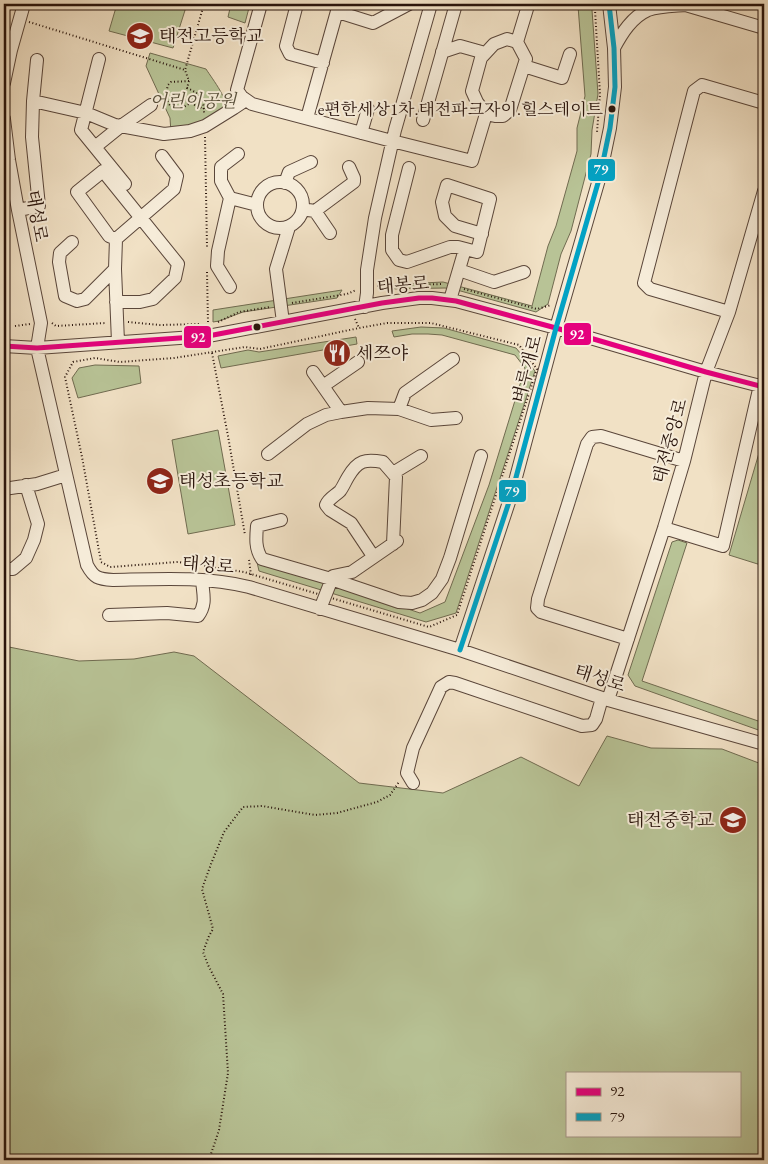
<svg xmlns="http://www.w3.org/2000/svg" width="768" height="1164" font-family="'EB Garamond','Noto Serif KR',serif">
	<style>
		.green { fill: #b8c396; stroke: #706b50; fill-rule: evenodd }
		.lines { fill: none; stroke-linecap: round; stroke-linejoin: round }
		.minor-casing { stroke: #5a463a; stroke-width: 14 }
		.path { stroke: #28130b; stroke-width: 2; stroke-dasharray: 1 2.5; stroke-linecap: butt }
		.minor { stroke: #f6ecd9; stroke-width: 12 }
		.bus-1-casing { stroke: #f6ecd9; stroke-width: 9 }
		.bus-2-casing { stroke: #f6ecd9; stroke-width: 9 }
		.bus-1 { stroke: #e5007d; stroke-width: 5 }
		.bus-2 { stroke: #02a2c4; stroke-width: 5 }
		.bus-dot { fill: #28130b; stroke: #f6ecd9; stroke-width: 2 }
		.labels { text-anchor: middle; stroke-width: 4; stroke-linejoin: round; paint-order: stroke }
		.bus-label { font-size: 17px; fill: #28130b; stroke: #f6ecd9; text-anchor: end }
		.poi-label { font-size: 18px; fill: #28130b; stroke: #f6ecd9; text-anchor: start }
		.park-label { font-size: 18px; font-style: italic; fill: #5a513c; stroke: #f6ecd9 }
		.street-label { font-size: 18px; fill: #28130b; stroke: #f6ecd9 }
		.line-badge { stroke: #f6ecd9; stroke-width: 2 }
		.badge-label { font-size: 14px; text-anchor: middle; font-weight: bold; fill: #fff }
	</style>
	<rect width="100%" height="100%" fill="#f1e1c5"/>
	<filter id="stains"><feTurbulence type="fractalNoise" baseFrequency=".004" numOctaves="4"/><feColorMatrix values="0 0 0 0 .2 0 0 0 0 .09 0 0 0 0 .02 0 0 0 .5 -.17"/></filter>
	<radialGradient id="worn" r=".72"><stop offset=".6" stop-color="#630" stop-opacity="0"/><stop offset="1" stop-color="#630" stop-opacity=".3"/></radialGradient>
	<path class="green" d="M 117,4 L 187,4 L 173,48 L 109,31 Z
		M 231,4 L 250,4 L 245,23 L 228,17 Z
		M 570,4 L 588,4 L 592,10 L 598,94 L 592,130 L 591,154 L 571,231 L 561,254 L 548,304 L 536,312 L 457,290 L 445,288 L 388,289 L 382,285 L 443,282 L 532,306 L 548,246 L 556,226 L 577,151 L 577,128 L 585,96 L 578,6 Z
		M 150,53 L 206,69 C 213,80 230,101 226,113 L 171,133 L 170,118 L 146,66 Z
		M 342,290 L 337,298 L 243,312 L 219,321 L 213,322 L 213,310 Z
		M 421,327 L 444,328 L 516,348 L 535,371 L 456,613 L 426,622 L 259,571 L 257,562 L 375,598 L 420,613 L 445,602 L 489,485 L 525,368 L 515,355 L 442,335 L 428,334 L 412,334 L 394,337 L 392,331 Z
		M 356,337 L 357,344 L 221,368 L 218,356 L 248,350 L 259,352 Z
		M 95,365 L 139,366 L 141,383 L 78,398 L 72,378 L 79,368 Z
		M 218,430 L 235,525 L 188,534 L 172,440 Z
		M 764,436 L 764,566 L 729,555 Z
		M 678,540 L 687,543 L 642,681 L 764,723 L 764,732 L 635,686 L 628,675 L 672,542 Z
		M 4,646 L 79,661 L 134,659 L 174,652 L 194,656 L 359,783 L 443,793 L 521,757 L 579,786 L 607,736 L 651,748 L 722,749 L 764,765 L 764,1160 L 4,1160 ZM 567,1073 L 739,1073 L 739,1135 L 567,1135 Z"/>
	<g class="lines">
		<g class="minor-casing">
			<path id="minor" d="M 261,4 L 237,90 L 242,97 L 252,104 L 392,141 L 472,161 L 486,114
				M 297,4 L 286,46 L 290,54 L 323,63
				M 682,4 L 764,28
				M 338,12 L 373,23 L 409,4
				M 517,42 L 507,39 L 494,44 L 481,58 L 472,91 L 477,102 L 486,114 L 495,116 L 503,116 L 510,110 L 526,59 L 517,42 L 527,9
				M 614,48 C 622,33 632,17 648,10 C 659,6 674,6 686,5
				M 442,52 L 460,46 L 485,53
				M 99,59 L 81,130 L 125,184
				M 524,66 L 562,78 L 570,54
				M 4,83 L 11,50 L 24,4
				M 33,101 L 86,113 L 115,125 L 164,134 L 190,131 L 205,126 L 234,108 L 246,100
				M 307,118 L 339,4
				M 4,119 L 9,160 L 18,210 L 41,323 L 37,348 L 87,565 C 94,578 98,579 113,580 C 159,579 204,576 249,587 L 460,650 L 608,700 L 764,744
				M 423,120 L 456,4
				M 361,133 L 368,109
				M 95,147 L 121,126 L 151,105
				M 238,154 L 221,167 L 221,181 L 230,198 L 257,205
				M 409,168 L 392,235 L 392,250 L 399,260 L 407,262 L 450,247 L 458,247 L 477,252 L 490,199 L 447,185 L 442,202 L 445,216 L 455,226 L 482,234
				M257 205a23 23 0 1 1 46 0a23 23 0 1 1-46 0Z
				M 285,183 L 289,172 L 311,162
				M 230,198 L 218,251 L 217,266 L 230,287
				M 18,210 L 39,206 L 32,137 L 33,101 L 37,60
				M 308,210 L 315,211 L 330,233
				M 315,211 L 354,182 L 354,178 L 349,167
				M 116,239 L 115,269 L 118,342
				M 72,242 L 60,253 L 59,262 L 65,296 L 77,301 L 85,299 L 115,269
				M 459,270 L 494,282 L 524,272
				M 450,300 L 465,249
				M 116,302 L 140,302 L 153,299 L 175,278 L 178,264 L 103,171 L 77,192 L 109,236 L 116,239 L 174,189 L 177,176 L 162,156
				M 365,307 L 367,293 L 367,270 L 375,218 L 395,130 L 431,4
				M 729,312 L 650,289 L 644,283 L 694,91 L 702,85 L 764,103
				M 283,322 L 276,269 L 289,227
				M 4,346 L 37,348 L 208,336 L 382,303 L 419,298 L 432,298 L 456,301 L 556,328 L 706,372 L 764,387
				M 313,372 L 341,412
				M 323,386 L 358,362
				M 399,409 L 405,393 L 453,359
				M 268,454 L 307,424 L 326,415 L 341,412 L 368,408 L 399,409 L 431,420 L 456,418
				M 393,473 L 421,456
				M 4,489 L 37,484 L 66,475
				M 281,520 L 257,526 C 256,538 255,549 262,559 L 331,579 L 399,602 L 412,603 L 422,600 L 432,593 L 442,579 L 450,558 L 481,456
				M 664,528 L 723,546 L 760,385
				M 373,556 L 351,523 L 330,510 L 326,505 C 329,498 335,496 340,491 C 343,487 345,482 348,477 C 358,460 365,459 383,462 L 396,477 L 393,544
				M 4,569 L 13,569 L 26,558 L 34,540 L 38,524 L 26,485
				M 320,609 L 333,576 L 352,572 L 397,541
				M 109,615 L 167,613 L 198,616 C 207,604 203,594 202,580
				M 628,639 L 541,612 L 537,608 L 538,599 L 587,444 L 592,437 L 601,436 L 684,461
				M 460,650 L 511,496 L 556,328 L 600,176 L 610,128 L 615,87 L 614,48 L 609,4
				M 608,700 L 664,528 L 684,461 L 706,372 L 729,312 L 764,191
				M 413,783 L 407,773 L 413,748 L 441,687 L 449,682 L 455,683 L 582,726 L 592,725 L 596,719 L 602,698"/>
		</g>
		<path class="path" d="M 204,4 L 185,70 L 189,81 L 187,88 C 201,94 204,99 204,115
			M 589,4 L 595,10 L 600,94 L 597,132
			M 29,22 L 185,70
			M 189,81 L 171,82 L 168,85 C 163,102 172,117 190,103 L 204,109
			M 205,137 L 207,247
			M 207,272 L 208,323
			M 377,286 L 443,284
			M 464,289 L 537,309 L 551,305
			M 292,303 L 347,294 L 356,290
			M 355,319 L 359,328
			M 128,322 L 160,325 L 200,324
			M 218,322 L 239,312 L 270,307
			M 52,323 L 56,326 L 106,323
			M 387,323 L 431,323 L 519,345 L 537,369 L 457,615 L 429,627 L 244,572 L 178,562 L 110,567 L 101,562 L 82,457 L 65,377 L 73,362 L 95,358 L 120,362 L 174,358 L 245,347 L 260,349 L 359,328 Z
			M 15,326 L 30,324
			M 212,353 L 228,436 L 245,535
			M 249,560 L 251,575
			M 209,1160 L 219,1130 L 228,1073 L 223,994 L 208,965 L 203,952 L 209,936 L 213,929 L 202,889 L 211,864 L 224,832 L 243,807 L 262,806 L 315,815 L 337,813 L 377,802 L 390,795 L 399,782"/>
		<use href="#minor" class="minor"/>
		<g class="bus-1-casing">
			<path id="bus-1" d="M 4,346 L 37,348 L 208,336 L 382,303 L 419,298 L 432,298 L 456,301 L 556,328 L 706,372 L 764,387"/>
		</g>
		<g class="bus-2-casing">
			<path id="bus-2" d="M 460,650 L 511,496 L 556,328 L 600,176 L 610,128 L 615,87 L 614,48 L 609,4"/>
		</g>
		<use href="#bus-1" class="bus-1"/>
		<use href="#bus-2" class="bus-2"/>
	</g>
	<defs>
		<g id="school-disc" transform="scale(1.4375)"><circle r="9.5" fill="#8f2418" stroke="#f6ecd9"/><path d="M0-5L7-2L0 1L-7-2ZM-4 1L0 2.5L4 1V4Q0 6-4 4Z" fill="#fff"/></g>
		<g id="restaurant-disc" transform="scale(1.4375)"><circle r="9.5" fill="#8f2418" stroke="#f6ecd9"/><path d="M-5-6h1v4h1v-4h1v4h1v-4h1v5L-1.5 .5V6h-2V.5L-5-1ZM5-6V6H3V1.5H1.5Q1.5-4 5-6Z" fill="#fff"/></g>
	</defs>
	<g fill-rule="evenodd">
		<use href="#school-disc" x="140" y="36"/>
		<use href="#restaurant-disc" x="337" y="353"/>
		<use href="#school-disc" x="160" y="481"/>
		<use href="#school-disc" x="733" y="820"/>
	</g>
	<g class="bus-dot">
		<circle cx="612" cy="109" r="4.5"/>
		<circle cx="257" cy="327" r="4.5"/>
	</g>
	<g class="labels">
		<g class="bus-label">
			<text x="603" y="115">e편한세상1차.태전파크자이.힐스테이트</text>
		</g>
		<g class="poi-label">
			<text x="159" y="42">태전고등학교</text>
			<text x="356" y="359">세쯔야</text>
			<text x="179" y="487">태성초등학교</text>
			<text x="714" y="826" text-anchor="end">태전중학교</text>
		</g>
		<g class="park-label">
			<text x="193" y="107">어린이공원</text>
		</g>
		<g class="street-label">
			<text transform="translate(37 216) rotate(80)" y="6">태성로</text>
			<text transform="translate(403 285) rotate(-5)" y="6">태봉로</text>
			<text transform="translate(527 369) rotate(-75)" y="6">벼루개로</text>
			<text transform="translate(670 441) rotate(-75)" y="6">태전중앙로</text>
			<text transform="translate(208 565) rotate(5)" y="6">태성로</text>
			<text transform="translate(600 678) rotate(18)" y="6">태성로</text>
		</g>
	</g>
	<g class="line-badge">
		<rect x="587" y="158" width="29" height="24" rx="5" fill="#02a2c4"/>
		<rect x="563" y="322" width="29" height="24" rx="5" fill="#e5007d"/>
		<rect x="183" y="325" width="29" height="24" rx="5" fill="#e5007d"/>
		<rect x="498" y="479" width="29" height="24" rx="5" fill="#02a2c4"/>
	</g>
	<g class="badge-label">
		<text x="601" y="174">79</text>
		<text x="577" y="339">92</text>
		<text x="198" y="342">92</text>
		<text x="512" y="496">79</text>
	</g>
	<rect width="768" height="1164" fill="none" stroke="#f1e1c5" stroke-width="20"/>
	<rect x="5" y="5" width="758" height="1154" fill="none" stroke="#28130b" stroke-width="2.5"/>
	<rect x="10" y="10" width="748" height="1144" fill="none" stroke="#28130b"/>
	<rect x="566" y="1072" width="175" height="65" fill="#f6ecd9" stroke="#a49587"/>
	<rect x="576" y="1088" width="25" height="8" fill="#e5007d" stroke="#a49587"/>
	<text x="610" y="1096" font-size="15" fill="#28130b">92</text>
	<rect x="576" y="1113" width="25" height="8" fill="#02a2c4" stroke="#a49587"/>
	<text x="610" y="1122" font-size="15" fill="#28130b">79</text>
	<rect width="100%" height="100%" filter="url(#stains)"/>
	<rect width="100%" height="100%" fill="url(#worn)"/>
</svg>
